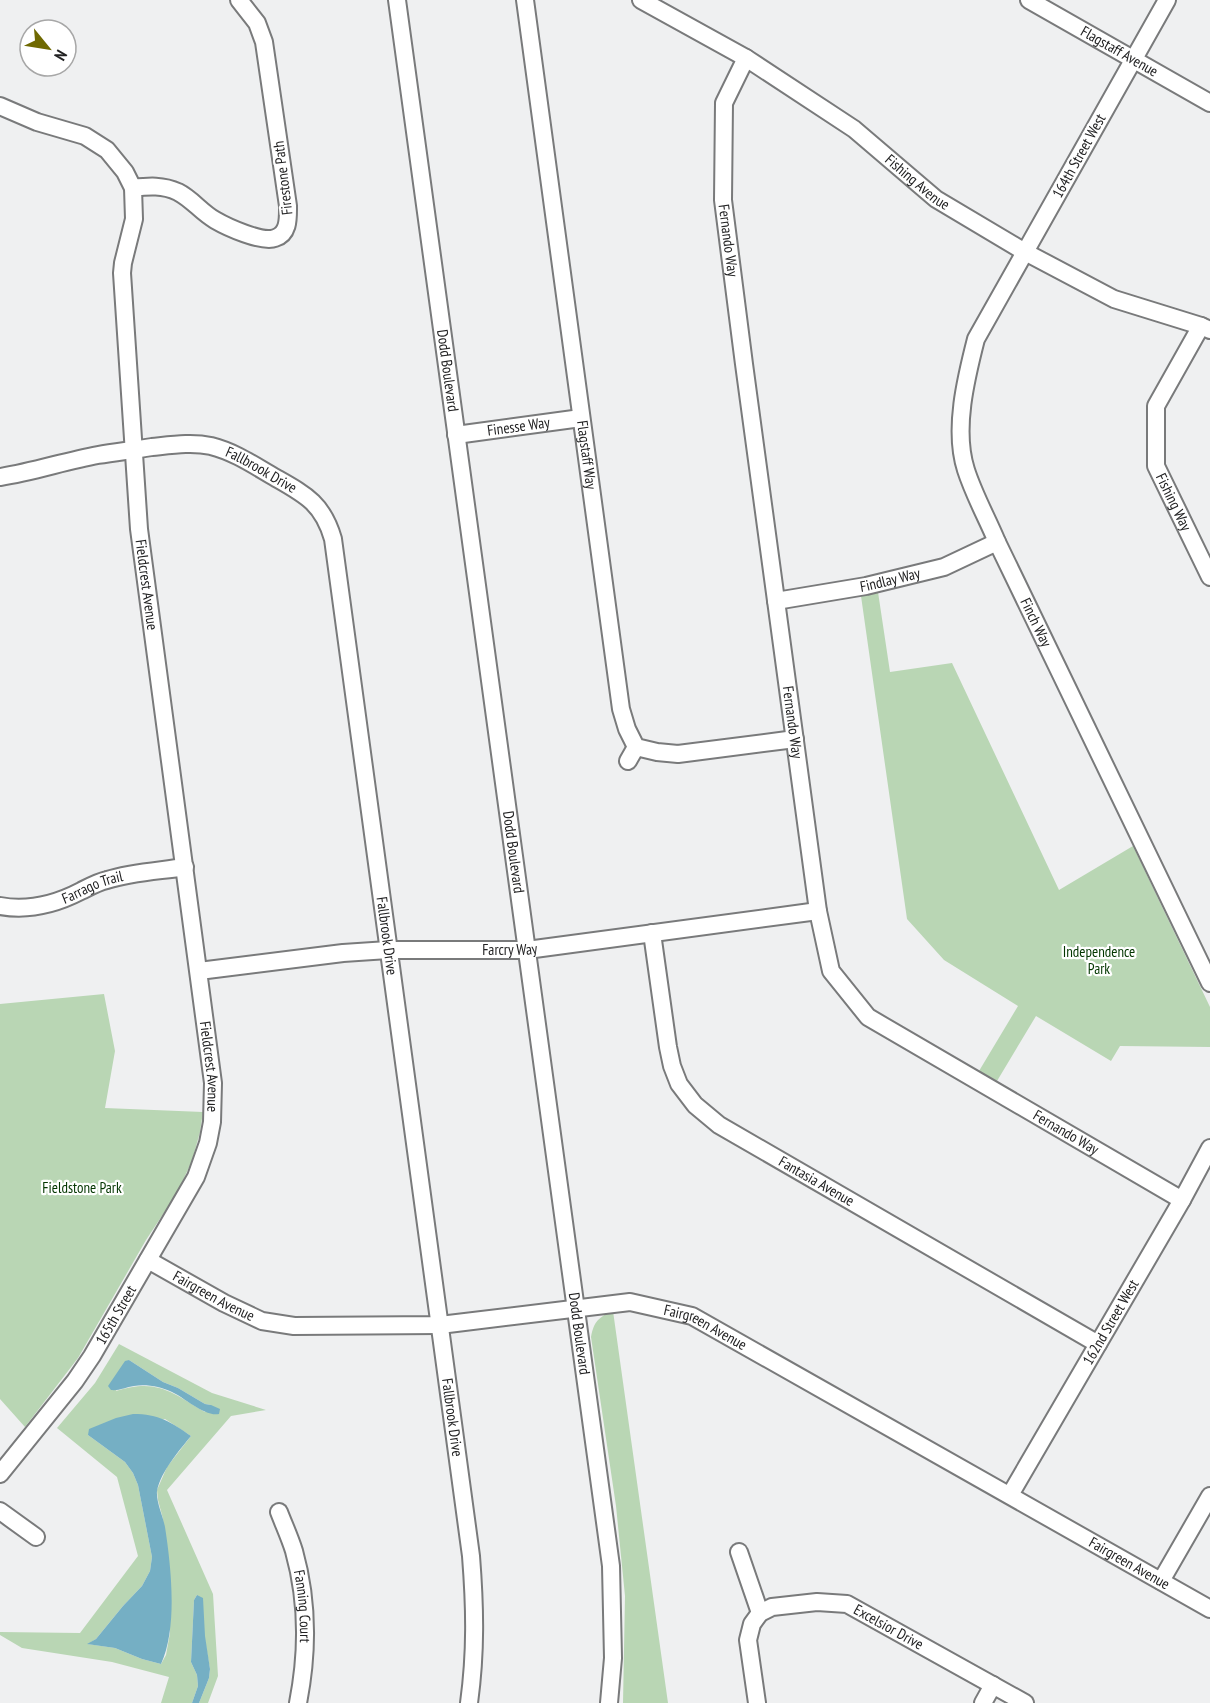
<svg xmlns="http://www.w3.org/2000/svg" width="1210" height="1703" font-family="'PT Sans Narrow',sans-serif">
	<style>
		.green { fill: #b9d6b4; fill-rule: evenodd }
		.water { fill: #75afc4 }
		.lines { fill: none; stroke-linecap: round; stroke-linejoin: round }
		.minor-casing { stroke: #797a7b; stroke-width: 20 }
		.minor { stroke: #fff; stroke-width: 16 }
		.labels { text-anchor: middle; stroke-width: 4.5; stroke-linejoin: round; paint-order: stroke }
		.street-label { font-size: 15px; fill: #222223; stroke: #fff }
		.park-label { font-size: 15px; fill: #033600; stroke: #fff }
	</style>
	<rect width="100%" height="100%" fill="#eff0f1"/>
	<path class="green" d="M 878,592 L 890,672 L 952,663 L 1059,890 L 1133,846 L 1210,1007 L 1210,1047 L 1120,1046 L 1111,1061 L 1036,1016 L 997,1081 L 979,1071 L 1018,1006 L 944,960 L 907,919 L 861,596 Z
		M 104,994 L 115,1051 L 105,1108 L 203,1112 L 200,1132 L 192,1161 L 177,1193 L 146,1240 L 78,1358 L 25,1427 L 0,1399 L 0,1004 Z
		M 613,1311 L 668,1703 L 623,1703 L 625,1596 L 616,1506 L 591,1337 C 594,1321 599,1317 613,1311 Z
		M 119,1344 L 212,1393 L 266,1410 L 231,1416 L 167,1490 L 213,1594 L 218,1676 L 208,1703 L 199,1703 L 209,1678 L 210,1669 L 197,1595 L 194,1600 L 191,1662 L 197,1675 L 198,1686 L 192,1703 L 161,1703 L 169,1677 L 112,1662 L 22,1648 L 0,1635 L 0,1632 L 80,1633 L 138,1556 L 117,1477 L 57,1428 L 95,1383 ZM 129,1360 L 163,1382 L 178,1388 L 205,1404 L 211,1405 L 205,1412 C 171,1392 157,1378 116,1391 ZM 165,1419 L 191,1436 L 167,1467 L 157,1490 L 158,1500 L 163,1519 L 170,1633 L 166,1655 L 161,1664 L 142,1659 L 115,1648 L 88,1644 L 96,1639 L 123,1606 L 142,1586 L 150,1571 L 152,1557 L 138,1485 L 133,1473 L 125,1462 L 88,1435 Z"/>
	<path class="water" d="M 129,1360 L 163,1382 L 178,1388 L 205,1404 L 211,1405 L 220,1409 L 219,1414 C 205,1417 185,1398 172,1392 C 161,1387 147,1384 134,1386 C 126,1387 119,1391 111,1390 L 108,1386 L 125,1361 Z
		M 133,1414 C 159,1414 171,1422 191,1436 C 179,1451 161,1471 157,1491 C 156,1502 163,1516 165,1527 C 171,1566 178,1627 161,1664 L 142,1659 L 115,1648 L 87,1644 L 96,1639 L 123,1606 L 142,1586 L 150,1571 L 152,1557 L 138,1485 L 133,1473 L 125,1462 L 88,1435 L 89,1429 L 116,1418 Z
		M 197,1595 L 203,1598 L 205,1636 L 210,1669 L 209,1678 L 199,1703 L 192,1703 L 198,1686 L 197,1675 L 191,1662 L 194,1600 Z"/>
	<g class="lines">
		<g class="minor-casing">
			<g id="minor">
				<path id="s1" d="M 397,0 L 611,1566 L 613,1658 L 609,1703"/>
				<path id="s2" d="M 525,0 L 621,709 L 627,729 L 636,747 L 657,752 L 678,754 L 795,739"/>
				<path id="s3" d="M 641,0 L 746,58 L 854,129 L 936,199 L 1025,252 L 1114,299 L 1201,326 L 1210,330"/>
				<path id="s4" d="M 1029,0 L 1210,103"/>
				<path id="s5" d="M 1167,0 L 976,339 C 966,378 953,430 966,470 C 974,495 987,518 997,542 L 1210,983"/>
				<path id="s6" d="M 746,58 L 724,103 L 723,200 L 744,364 L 818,911 L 831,971 L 868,1017 L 1182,1200"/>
				<path id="s7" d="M 0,106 L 37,122 L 85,136 L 107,150 L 125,172 L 133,188 L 134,219 L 123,263 L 122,273 L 139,529 L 213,1083 L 212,1122 L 208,1143 L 196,1177 L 92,1356 L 75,1381 L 0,1474"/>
				<path d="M 133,188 C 149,186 163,185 178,192 C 192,199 201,212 215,220 C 227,227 262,243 275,238 C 289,234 288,218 288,206 L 264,42 L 257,23 L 239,0"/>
				<path id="s8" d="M 1201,326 L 1156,406 L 1156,466 L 1210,577"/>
				<path id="s9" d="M 456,435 L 581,418"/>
				<path id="s10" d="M 0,477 C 33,472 65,461 98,455 C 116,452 134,450 152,447 C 172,445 192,442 211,446 C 235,452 255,466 276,478 C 306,495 323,504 333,539 L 471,1556 C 475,1607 476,1652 469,1703"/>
				<path id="s11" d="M 776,601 L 866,586 L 944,567 L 997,542"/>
				<path d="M 628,761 L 636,747"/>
				<path id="s12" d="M 0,906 C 28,911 56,904 81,891 C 89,887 98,882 107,880 C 132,872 159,871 185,867"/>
				<path id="s13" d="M 652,933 L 668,1047 L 672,1066 L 679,1084 L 695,1105 L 719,1125 L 1098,1344"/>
				<path id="s14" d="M 199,971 L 343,953 L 388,950 L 527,950 L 818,911"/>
				<path id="s15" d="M 148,1260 L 224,1303 L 262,1321 L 294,1326 L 440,1325 L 630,1302 L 692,1316 L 1210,1609"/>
				<path id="s16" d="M 1010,1495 L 1182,1200 L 1210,1148"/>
				<path d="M 0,1511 L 36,1537"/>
				<path id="s17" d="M 279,1512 C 284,1525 290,1538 294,1551 C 308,1601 308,1652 298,1703"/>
				<path d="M 739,1552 L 760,1613"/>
				<path d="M 1161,1581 L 1210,1496"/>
				<path id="s18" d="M 757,1703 L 748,1640 L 752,1624 L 760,1613 L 772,1607 L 817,1602 L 847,1604 L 1025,1703"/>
				<path d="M 983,1703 L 993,1685"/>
			</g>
		</g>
		<use href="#minor" class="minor"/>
	</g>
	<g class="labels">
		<g class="street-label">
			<text dy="5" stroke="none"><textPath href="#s4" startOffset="104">Flagstaff Avenue</textPath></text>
			<text transform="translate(1079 156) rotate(-61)" y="5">164th Street West</text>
			<text transform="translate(283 178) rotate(-97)" y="5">Firestone Path</text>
			<text dy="5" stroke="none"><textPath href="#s3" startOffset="332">Fishing Avenue</textPath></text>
			<text dy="5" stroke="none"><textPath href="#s6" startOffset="188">Fernando Way</textPath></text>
			<text dy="5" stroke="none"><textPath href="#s1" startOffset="374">Dodd Boulevard</textPath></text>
			<text dy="5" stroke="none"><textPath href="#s9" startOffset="63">Finesse Way</textPath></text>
			<text dy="5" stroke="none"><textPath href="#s2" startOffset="459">Flagstaff Way</textPath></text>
			<text dy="5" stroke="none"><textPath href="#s10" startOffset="270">Fallbrook Drive</textPath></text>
			<text dy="5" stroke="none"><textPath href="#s8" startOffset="192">Fishing Way</textPath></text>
			<text dy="5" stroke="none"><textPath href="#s11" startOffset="116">Findlay Way</textPath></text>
			<text dy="5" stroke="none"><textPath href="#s7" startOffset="562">Fieldcrest Avenue</textPath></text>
			<text dy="5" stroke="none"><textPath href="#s5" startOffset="690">Finch Way</textPath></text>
			<text dy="5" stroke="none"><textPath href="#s6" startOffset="674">Fernando Way</textPath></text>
			<text dy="5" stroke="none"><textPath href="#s1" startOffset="860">Dodd Boulevard</textPath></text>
			<text dy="5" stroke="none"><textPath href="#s12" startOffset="96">Farrago Trail</textPath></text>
			<text dy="5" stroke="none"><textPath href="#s10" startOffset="774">Fallbrook Drive</textPath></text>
			<text dy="5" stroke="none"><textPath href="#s14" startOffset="312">Farcry Way</textPath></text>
			<text dy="5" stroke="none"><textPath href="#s7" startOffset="1048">Fieldcrest Avenue</textPath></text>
			<text dy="5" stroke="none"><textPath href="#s6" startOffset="1214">Fernando Way</textPath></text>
			<text dy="5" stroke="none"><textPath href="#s13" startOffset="324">Fantasia Avenue</textPath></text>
			<text dy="5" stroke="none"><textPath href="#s15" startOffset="75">Fairgreen Avenue</textPath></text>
			<text transform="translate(116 1315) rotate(-60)" y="5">165th Street</text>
			<text dy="5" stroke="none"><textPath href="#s16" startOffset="200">162nd Street West</textPath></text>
			<text dy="5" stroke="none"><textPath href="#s15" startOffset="579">Fairgreen Avenue</textPath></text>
			<text dy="5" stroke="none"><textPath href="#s1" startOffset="1346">Dodd Boulevard</textPath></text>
			<text dy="5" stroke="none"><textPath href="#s10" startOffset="1260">Fallbrook Drive</textPath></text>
			<text dy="5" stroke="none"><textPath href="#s15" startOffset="1065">Fairgreen Avenue</textPath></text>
			<text dy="5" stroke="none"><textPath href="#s17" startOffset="98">Fanning Court</textPath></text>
			<text dy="5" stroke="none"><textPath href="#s18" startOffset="230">Excelsior Drive</textPath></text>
		</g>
		<g class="park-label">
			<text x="1099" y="957">Independence<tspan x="1099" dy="17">Park</tspan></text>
			<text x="82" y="1193">Fieldstone Park</text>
		</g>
	</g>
	<g transform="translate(48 48) rotate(120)"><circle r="28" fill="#ffffff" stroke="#a7a7a7" stroke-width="1.5"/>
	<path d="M0-4.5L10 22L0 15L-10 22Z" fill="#6f6901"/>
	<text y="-9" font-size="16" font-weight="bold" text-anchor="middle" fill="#222223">N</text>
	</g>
</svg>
